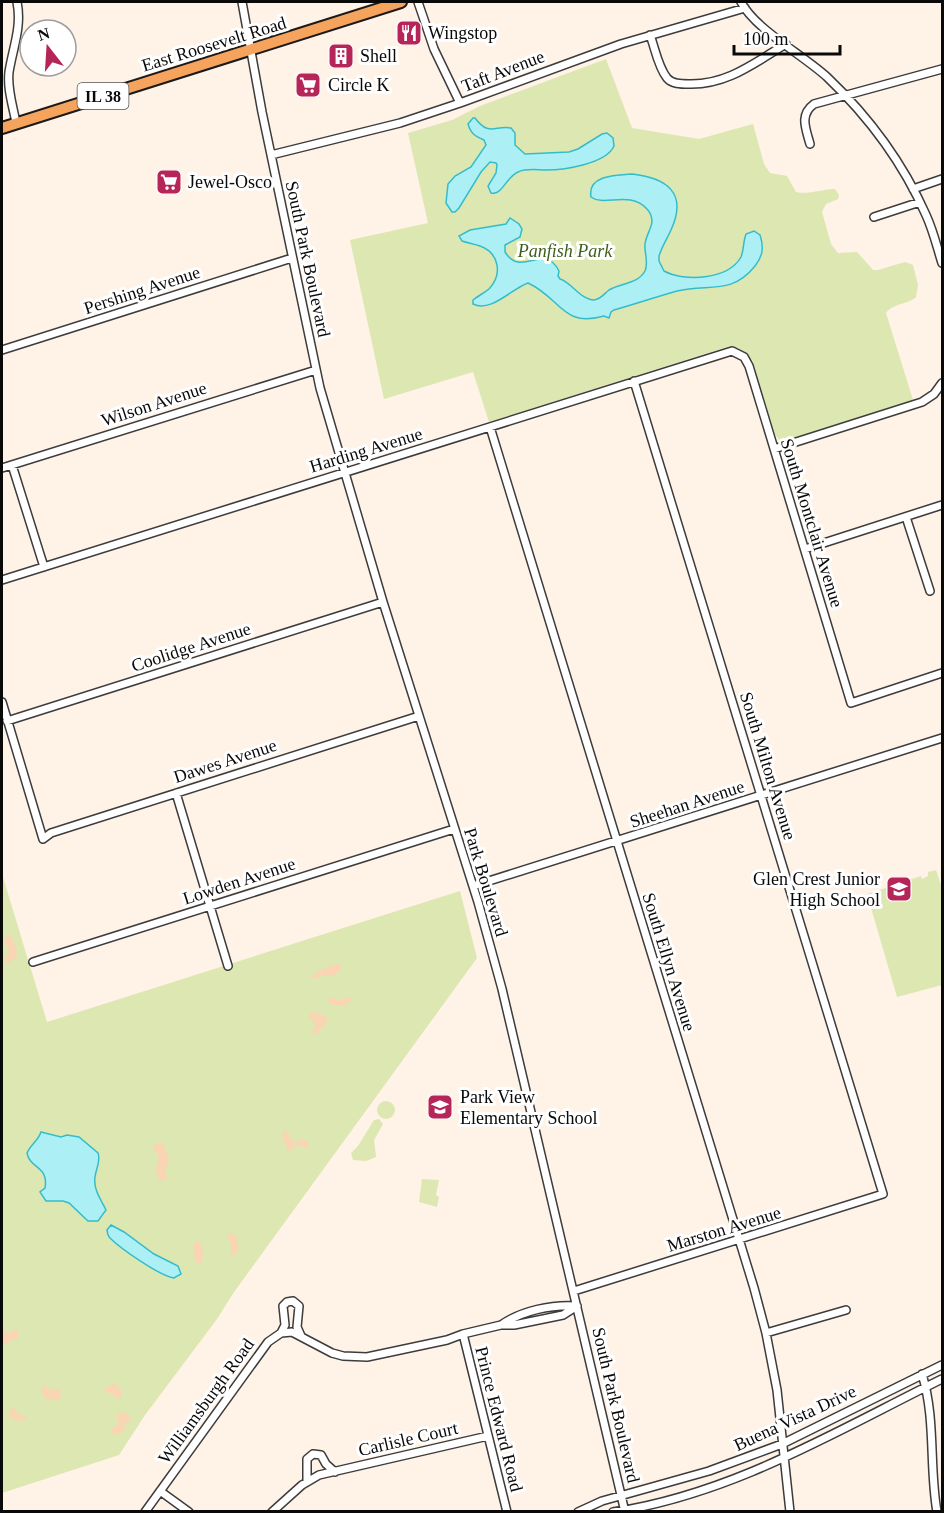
<svg xmlns="http://www.w3.org/2000/svg" width="944" height="1513" font-family="Georgia,serif">
	<style>
		.green { fill: #dde7b2 }
		.sand { fill: #f9d5b4 }
		.water { fill: #acf0f5; stroke: #35bcca; stroke-width: 1.5 }
		.lines { fill: none; stroke-linecap: round; stroke-linejoin: round }
		.street-casing { stroke: #3c3c3c; stroke-width: 10 }
		.primary-casing { stroke: #1a1a1a; stroke-width: 14 }
		.street { stroke: #fff; stroke-width: 7 }
		.primary { stroke: #f6a35e; stroke-width: 10 }
		.labels { text-anchor: middle; stroke-width: 6; stroke-linejoin: round; paint-order: stroke }
		.shield { fill: #fff; stroke: #535353; stroke-width: 1.5 }
		.shield-label { font-size: 16px; font-weight: bold; fill: #090909 }
		.poi-label { font-size: 18px; fill: #090909; stroke: #fff; text-anchor: start }
		.street-label { font-size: 18px; fill: #090909; stroke: #fff }
		.park-label { font-size: 18px; font-style: italic; fill: #3e5e1c; stroke: #fff }
	</style>
	<rect width="100%" height="100%" fill="#fff2e6"/>
	<path class="green" d="M 606,59 L 632,128 L 699,139 L 753,124 L 764,164 L 770,173 L 787,176 L 796,192 C 809,195 822,189 835,189 L 839,195 L 838,199 L 826,204 L 822,212 L 831,244 L 838,253 L 857,252 L 873,270 L 878,270 L 905,262 L 913,265 L 918,285 L 916,297 C 907,305 893,303 886,313 L 913,400 L 787,440 L 779,440 L 774,433 L 753,361 L 740,349 L 730,346 L 489,422 L 473,372 L 384,399 L 350,240 L 428,223 L 408,133 L 452,120 L 480,106 Z
		M 936,870 L 942,888 L 942,985 L 897,997 L 867,894 L 921,876 L 922,879 L 928,876 L 928,872 Z
		M 2,874 L 47,1022 L 460,891 L 477,958 L 234,1292 L 217,1319 L 145,1415 L 119,1455 L 2,1493 Z
		M377 1110a9 9 0 1 1 18 0a9 9 0 1 1-18 0Z
		M 379,1119 L 383,1124 L 374,1140 L 376,1157 L 366,1161 L 353,1160 L 351,1153 L 358,1146 L 374,1120 Z
		M 422,1179 L 439,1180 L 436,1195 L 439,1197 L 437,1207 L 419,1202 Z"/>
	<path class="sand" d="M 7,936 L 11,936 L 16,948 L 17,956 L 8,964 L 5,961 L 9,951 L 4,940 Z
		M 340,964 L 342,965 L 341,969 C 336,976 330,978 322,975 L 316,979 L 312,978 L 313,974 L 332,965 Z
		M 331,997 L 339,1000 L 350,997 L 352,1001 L 342,1006 L 329,1004 L 328,1001 Z
		M 315,1012 L 326,1016 L 328,1021 L 315,1035 L 312,1032 L 316,1024 L 308,1017 L 310,1013 Z
		M 285,1131 L 289,1134 L 293,1143 C 299,1141 302,1138 308,1142 L 309,1147 L 306,1148 L 299,1145 L 288,1151 L 282,1136 L 283,1132 Z
		M 160,1142 L 164,1145 L 169,1161 L 165,1170 L 167,1179 L 162,1181 C 153,1175 157,1166 159,1158 L 153,1147 L 156,1143 Z
		M 230,1233 L 235,1235 C 238,1242 241,1250 234,1256 L 231,1254 L 231,1244 L 227,1237 Z
		M 195,1242 L 199,1242 C 204,1246 204,1260 200,1264 C 193,1260 191,1249 195,1242 Z
		M 16,1329 L 19,1334 L 17,1339 L 2,1345 L 2,1331 L 9,1333 Z
		M 115,1383 L 120,1388 L 122,1397 L 119,1399 L 112,1394 L 104,1391 L 104,1389 Z
		M 43,1385 L 51,1390 L 60,1389 L 61,1396 L 58,1399 L 46,1400 L 41,1391 Z
		M 13,1407 L 18,1414 L 26,1416 L 27,1420 L 19,1421 L 10,1418 L 9,1410 Z
		M 121,1412 L 128,1414 L 131,1419 L 126,1423 L 123,1432 L 115,1435 L 111,1429 L 119,1424 L 116,1416 Z"/>
	<path class="water" d="M 473,118 L 475,118 C 489,137 495,125 511,128 L 515,133 L 515,145 L 525,154 L 569,152 L 578,149 L 602,134 L 607,133 L 613,138 L 614,146 C 606,164 564,170 546,170 C 537,170 526,168 518,172 C 506,177 502,196 491,193 L 488,186 L 496,173 L 497,165 L 496,163 L 490,162 L 481,172 L 459,208 L 455,212 L 452,212 L 446,203 L 448,184 L 455,176 L 471,167 L 486,145 L 484,140 C 475,136 471,134 468,124 Z
		M 632,174 C 667,178 688,193 671,230 C 667,239 662,246 659,256 L 659,261 L 664,271 C 684,282 728,280 741,257 C 744,250 743,242 746,234 L 754,231 L 760,235 C 764,247 763,256 755,266 C 731,296 708,283 677,291 C 656,297 635,304 614,310 L 611,312 L 609,318 L 604,316 C 562,328 561,298 528,283 C 511,289 491,313 473,304 L 473,300 C 478,296 484,293 489,289 C 503,274 499,253 480,246 C 474,244 468,243 462,241 L 459,236 L 470,230 L 506,224 L 510,218 L 519,224 L 522,229 L 520,237 L 505,245 L 505,252 C 522,279 544,241 559,271 L 558,276 L 560,279 C 571,282 581,300 594,300 C 601,299 604,294 609,290 C 620,283 638,284 645,271 C 649,263 644,252 645,244 C 646,236 651,229 652,222 C 652,217 650,212 647,209 C 630,190 604,207 591,197 C 587,175 617,175 632,174 Z
		M 41,1132 L 61,1137 L 67,1135 L 79,1137 L 98,1153 C 101,1162 96,1168 95,1177 C 93,1189 101,1200 106,1210 L 98,1221 L 88,1221 L 69,1203 L 63,1201 L 46,1201 L 40,1192 L 45,1188 C 49,1166 30,1169 27,1153 C 31,1144 38,1141 41,1132 Z
		M 111,1225 L 124,1232 L 154,1254 L 178,1266 L 181,1274 L 174,1278 C 160,1276 121,1249 110,1238 C 107,1235 108,1234 107,1230 Z"/>
	<g class="lines">
		<g class="street-casing">
			<path id="street" d="M 242,2 L 262,112 L 320,388 L 383,602 L 478,902 L 502,989 L 625,1512
				M 418,2 L 434,49 L 460,103
				M 741,2 C 755,29 803,55 827,77 C 868,116 903,163 926,215 C 933,230 937,247 942,263
				M 650,35 C 655,48 658,67 667,78 C 672,84 681,84 689,84 C 727,85 754,63 786,44
				M 16,123 C 13,106 7,89 9,72 C 13,47 22,27 17,2
				M 810,144 C 806,129 799,115 814,104 L 942,69
				M 271,155 L 400,123 L 460,103 L 621,44 L 745,8
				M 913,189 L 942,179
				M 874,217 L 920,202
				M 2,350 L 292,258
				M 490,427 L 754,1288 L 766,1333 L 777,1390 L 790,1512
				M 774,449 L 922,402 L 934,394 L 942,383
				M 12,465 L 44,567
				M 2,468 L 316,370
				M 906,517 L 930,591
				M 805,549 L 942,505
				M 2,580 L 732,351 L 744,357 L 749,366 L 851,703 L 942,673
				M 2,702 L 43,839 L 51,833 L 419,716
				M 7,721 L 383,602
				M 176,793 L 228,966
				M 473,886 L 942,738
				M 33,962 L 454,829
				M 574,1291 L 883,1194 L 634,381
				M 501,1325 C 521,1311 552,1304 577,1306
				M 281,1333 L 285,1325 L 283,1306 L 287,1302 L 293,1301 L 299,1306 L 297,1327 L 301,1336
				M 766,1333 L 846,1310
				M 463,1334 L 507,1512
				M 922,1374 C 936,1419 929,1466 937,1512
				M 307,1482 L 307,1459 L 313,1454 L 321,1455 L 326,1464 L 335,1472
				M 160,1491 L 189,1512
				M 145,1512 L 268,1342 L 281,1333 L 292,1332 L 332,1353 L 343,1356 L 367,1357 L 447,1340 L 463,1334 L 501,1325 L 514,1325 L 563,1315 L 577,1306
				M 272,1512 L 302,1485 L 319,1475 L 488,1436
				M 578,1512 L 602,1501 L 709,1471 L 782,1444 L 942,1365
				M 613,1512 C 733,1494 836,1431 942,1379"/>
		</g>
		<g class="primary-casing">
			<path id="primary" d="M 2,128 L 401,2"/>
		</g>
		<use href="#street" class="street"/>
		<use href="#primary" class="primary"/>
	</g>
	<defs>
		<g id="restaurant-square" transform="scale(1.35)"><rect x="-9" y="-9" width="18" height="18" rx="4" fill="#b52558" stroke="#fff"/><path d="M-5-6h1v4h1v-4h1v4h1v-4h1v5L-1.5 .5V6h-2V.5L-5-1ZM5-6V6H3V1.5H1.5Q1.5-4 5-6Z" fill="#fff"/></g>
		<g id="building-square" transform="scale(1.35)"><rect x="-9" y="-9" width="18" height="18" rx="4" fill="#b52558" stroke="#fff"/><path d="M-4-6H4V6H1V3H-1V6H-4ZM-2.5-4.3h1.7v1.8h-1.7ZM.8-4.3h1.7v1.8H.8ZM-2.5-1h1.7V.8h-1.7ZM.8-1h1.7V.8H.8Z" fill="#fff"/></g>
		<g id="supermarket-square" transform="scale(1.35)"><rect x="-9" y="-9" width="18" height="18" rx="4" fill="#b52558" stroke="#fff"/><path d="M-6-5.5h2.5l.6 2H6L4.5 2H-2.5L-4.4-4H-6ZM-1.5 3.2a1.3 1.3 0 1 0 .1 0ZM3 3.2a1.3 1.3 0 1 0 .1 0Z" fill="#fff"/></g>
		<g id="school-square" transform="scale(1.35)"><rect x="-9" y="-9" width="18" height="18" rx="4" fill="#b52558" stroke="#fff"/><path d="M0-5L7-2L0 1L-7-2ZM-4 1L0 2.5L4 1V4Q0 6-4 4Z" fill="#fff"/></g>
	</defs>
	<g fill-rule="evenodd">
		<use href="#restaurant-square" x="409" y="33"/>
		<use href="#building-square" x="341" y="56"/>
		<use href="#supermarket-square" x="308" y="85"/>
		<use href="#supermarket-square" x="169" y="182"/>
		<use href="#school-square" x="899" y="889"/>
		<use href="#school-square" x="440" y="1107"/>
	</g>
	<g class="labels">
		<rect class="shield" x="77.5" y="83" width="51" height="26" rx="4.5"/>
		<g class="shield-label">
			<text x="103" y="102">IL 38</text>
		</g>
		<g class="poi-label">
			<text x="428" y="39">Wingstop</text>
			<text x="360" y="62">Shell</text>
			<text x="328" y="91">Circle K</text>
			<text x="188" y="188">Jewel-Osco</text>
			<text x="880" y="885" text-anchor="end">Glen Crest Junior<tspan x="880" dy="21">High School</tspan></text>
			<text x="460" y="1103">Park View<tspan x="460" dy="21">Elementary School</tspan></text>
		</g>
		<g class="street-label">
			<text transform="translate(214 44) rotate(-17)" y="6">East Roosevelt Road</text>
			<text transform="translate(503 71) rotate(-21)" y="6">Taft Avenue</text>
			<text transform="translate(308 259) rotate(78)" y="6">South Park Boulevard</text>
			<text transform="translate(142 290) rotate(-18)" y="6">Pershing Avenue</text>
			<text transform="translate(154 404) rotate(-18)" y="6">Wilson Avenue</text>
			<text transform="translate(366 450) rotate(-17)" y="6">Harding Avenue</text>
			<text transform="translate(812 523) rotate(73)" y="6">South Montclair Avenue</text>
			<text transform="translate(191 647) rotate(-18)" y="6">Coolidge Avenue</text>
			<text transform="translate(225 761) rotate(-18)" y="6">Dawes Avenue</text>
			<text transform="translate(768 766) rotate(73)" y="6">South Milton Avenue</text>
			<text transform="translate(687 804) rotate(-18)" y="6">Sheehan Avenue</text>
			<text transform="translate(239 881) rotate(-18)" y="6">Lowden Avenue</text>
			<text transform="translate(486 882) rotate(73)" y="6">Park Boulevard</text>
			<text transform="translate(669 962) rotate(73)" y="6">South Ellyn Avenue</text>
			<text transform="translate(724 1229) rotate(-17)" y="6">Marston Avenue</text>
			<text transform="translate(206 1401) rotate(-54)" y="6">Williamsburgh Road</text>
			<text transform="translate(616 1405) rotate(77)" y="6">South Park Boulevard</text>
			<text transform="translate(795 1418) rotate(-25)" y="6">Buena Vista Drive</text>
			<text transform="translate(499 1419) rotate(76)" y="6">Prince Edward Road</text>
			<text transform="translate(408 1439) rotate(-13)" y="6">Carlisle Court</text>
		</g>
		<g class="park-label">
			<text x="565" y="257">Panfish Park</text>
		</g>
	</g>
	<rect width="944" height="1513" fill="none" stroke="#090909" stroke-width="6"/>
	<g transform="translate(48 48) rotate(343)"><circle r="28" fill="#ffffff" stroke="#9d9d9d" stroke-width="1.5"/>
	<path d="M0-4.5L10 22L0 15L-10 22Z" fill="#b52558"/>
	<text y="-9" font-size="16" font-weight="bold" text-anchor="middle" fill="#090909">N</text>
	</g>
	<path d="M734 45v9h106v-9" fill="none" stroke="#090909" stroke-width="3"/>
	<text x="743" y="45" font-size="18" fill="#090909" stroke="#ffffff" stroke-width="4.5" paint-order="stroke">100 m</text>
</svg>
